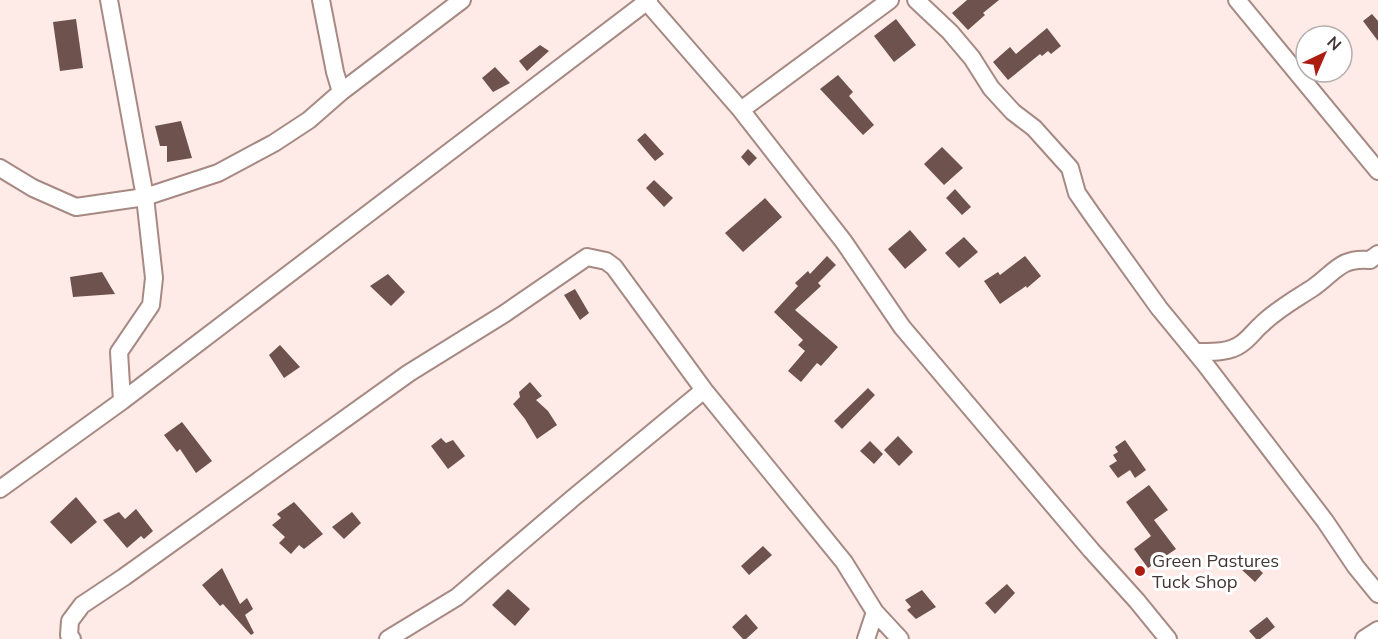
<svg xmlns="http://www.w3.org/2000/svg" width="1378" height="639" font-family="Mulish,sans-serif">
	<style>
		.building { fill: #6d524d }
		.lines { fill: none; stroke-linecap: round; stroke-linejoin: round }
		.street-casing { stroke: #a78983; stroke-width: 20 }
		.street { stroke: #fff; stroke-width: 16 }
		.poi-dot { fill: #ac1c11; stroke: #fff; stroke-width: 2 }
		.labels { text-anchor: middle; stroke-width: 6; stroke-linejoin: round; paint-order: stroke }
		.poi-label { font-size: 18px; fill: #433533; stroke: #fff; text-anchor: start }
	</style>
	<rect width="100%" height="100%" fill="#feeae6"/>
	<path class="building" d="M 967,0 L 999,0 L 983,13 L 985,15 L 968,30 L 952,13 Z
		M 1372,14 L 1378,21 L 1378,41 L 1363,21 Z
		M 76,19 L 83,68 L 60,71 L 53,22 Z
		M 896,19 L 916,45 L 894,62 L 874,36 Z
		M 1047,28 L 1061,46 L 1051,54 L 1048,51 L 1042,56 L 1040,54 L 1008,80 L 993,62 L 1010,47 L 1016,54 Z
		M 540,45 L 549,51 L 527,71 L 519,61 Z
		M 495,67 L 510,83 L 493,92 L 482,78 Z
		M 838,75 L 853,92 L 849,96 L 874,125 L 863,135 L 820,89 Z
		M 181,121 L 192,158 L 167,162 L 167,146 L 160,146 L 155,126 Z
		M 645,133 L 664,154 L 655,161 L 637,140 Z
		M 942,147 L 963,168 L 944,185 L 924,164 Z
		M 748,149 L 757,158 L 749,166 L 741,157 Z
		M 654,180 L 673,198 L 664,207 L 646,188 Z
		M 955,189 L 971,207 L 962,215 L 946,198 Z
		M 765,198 L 782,217 L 743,252 L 725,233 Z
		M 910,230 L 927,250 L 905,269 L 888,249 Z
		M 964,237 L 978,252 L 959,268 L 945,253 Z
		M 827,256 L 836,265 L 818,283 L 821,286 L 795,310 L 838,347 L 821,366 L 817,363 L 801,382 L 788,371 L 805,351 L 798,345 L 803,340 L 774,312 L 798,286 L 795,283 L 808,271 L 810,274 Z
		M 1025,256 L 1041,276 L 1027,288 L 1026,286 L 1000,304 L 984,281 L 998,272 L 1000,275 Z
		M 102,272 L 115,294 L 73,297 L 70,277 Z
		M 388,274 L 405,292 L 391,306 L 370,286 Z
		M 575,289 L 589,313 L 580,320 L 564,295 Z
		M 280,345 L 300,367 L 284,378 L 269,355 Z
		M 530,382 L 542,396 L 536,400 L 548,411 L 557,425 L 537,439 L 525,419 L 513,404 L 520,397 L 519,392 Z
		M 868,388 L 875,395 L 842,429 L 834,421 Z
		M 182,422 L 212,461 L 196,473 L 180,449 L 177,452 L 164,435 Z
		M 898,436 L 913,452 L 899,466 L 884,450 Z
		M 441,438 L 446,443 L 453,440 L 465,456 L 448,469 L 431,446 Z
		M 1125,440 L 1146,470 L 1135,478 L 1130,470 L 1118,478 L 1109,466 L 1117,461 L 1113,455 L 1118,452 L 1115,447 Z
		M 870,441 L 883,454 L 874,464 L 860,451 Z
		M 1149,485 L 1168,510 L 1154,520 L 1176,549 L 1148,568 L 1134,549 L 1151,536 L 1126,502 Z
		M 76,497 L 97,522 L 71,544 L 50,522 Z
		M 294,502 L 323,534 L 304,549 L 299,545 L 291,554 L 279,543 L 285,537 L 272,525 L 281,518 L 277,514 Z
		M 136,509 L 153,531 L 144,539 L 141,536 L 127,548 L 103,520 L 119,512 L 125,519 Z
		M 352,512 L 361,523 L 344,539 L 332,527 Z
		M 763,546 L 772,555 L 749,575 L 741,566 Z
		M 1250,561 L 1263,573 L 1255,582 L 1242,570 Z
		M 222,568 L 240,604 L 247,598 L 253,609 L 245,615 L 254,633 L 251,635 L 223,604 L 220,606 L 202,585 Z
		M 1007,584 L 1015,593 L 995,614 L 985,603 Z
		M 508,589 L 530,609 L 515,626 L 492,605 Z
		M 922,590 L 936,607 L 916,619 L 907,610 L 911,607 L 905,600 Z
		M 746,614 L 758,628 L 746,639 L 743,639 L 732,627 Z
		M 1267,617 L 1275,627 L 1260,639 L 1256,639 L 1249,631 Z"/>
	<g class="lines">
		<g class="street-casing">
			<path id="street" d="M 109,0 L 145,197 L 154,278 L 151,305 L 119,352 L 122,401
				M 321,0 L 335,72 L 341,92
				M 916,0 L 950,32 L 972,58 L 991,88 L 1013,112 L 1034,128 L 1070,168 L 1077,193 L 1093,216 L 1159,308 L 1205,364 L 1325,521 L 1356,567 L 1378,594
				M 1237,0 L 1378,171
				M 647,2 L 741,110 L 844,242 L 902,327 L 1091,550 L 1137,601 L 1168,639
				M 741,110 L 890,0
				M 0,168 L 33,188 L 76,207 L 145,197 L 218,173 L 274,143 L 309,120 L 341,92 L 462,0
				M 1196,352 C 1210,352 1229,353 1241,344 C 1249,339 1254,331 1261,325 C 1277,309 1296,299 1314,287 C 1335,272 1341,257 1370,260 L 1378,254
				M 0,489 L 122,401 L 649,0
				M 72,639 L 69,635 L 70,621 L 82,605 L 124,577 L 409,373 L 504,314 L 587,257 L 606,261 L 614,267 L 704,390 L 844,562 L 875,612 L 900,639
				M 388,639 L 457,597 L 573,498 L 704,390
				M 866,639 L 875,612
				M 1364,639 L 1378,630"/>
		</g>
		<use href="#street" class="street"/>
	</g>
	<circle class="poi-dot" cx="1140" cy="571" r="6"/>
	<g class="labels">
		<g class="poi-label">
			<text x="1152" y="567">Green Pastures<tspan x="1152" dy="21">Tuck Shop</tspan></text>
		</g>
	</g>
	<g transform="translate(1324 54) rotate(44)"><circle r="28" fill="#ffffff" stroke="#b4aead" stroke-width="1.5"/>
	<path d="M0-4.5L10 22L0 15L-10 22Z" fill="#ac1c11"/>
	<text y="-9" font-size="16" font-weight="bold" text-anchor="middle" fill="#433533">N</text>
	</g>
</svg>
